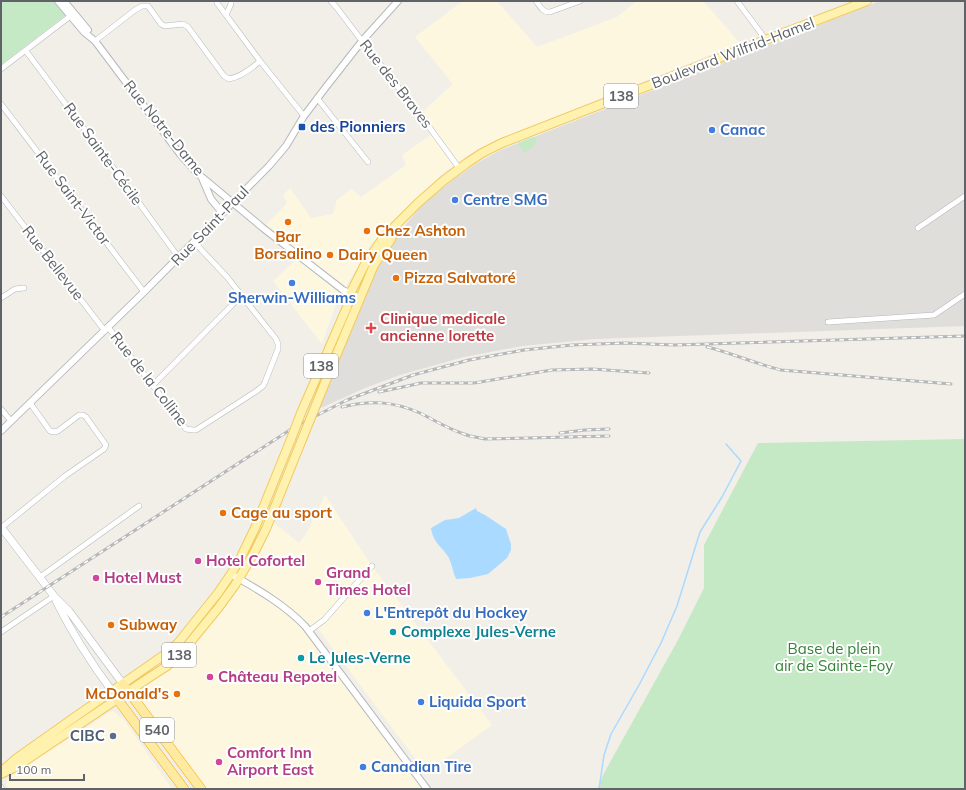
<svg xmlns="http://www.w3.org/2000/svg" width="966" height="790" font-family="Mulish,sans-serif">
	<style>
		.commercial { fill: #fef7e0 }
		.industrial { fill: #e0deda }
		.green { fill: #c5e8c5 }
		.water { fill: #aadaff }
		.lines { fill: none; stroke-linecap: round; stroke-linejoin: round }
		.stream { stroke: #aadaff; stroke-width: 1.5 }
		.minor-casing { stroke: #b5b8bc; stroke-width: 6 }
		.tertiary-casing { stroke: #b5b8bc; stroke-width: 8 }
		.secondary-casing { stroke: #b6babf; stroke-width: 8 }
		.primary-casing { stroke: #f2c960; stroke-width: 10 }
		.trunk-casing { stroke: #f9ab00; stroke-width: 10 }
		.minor { stroke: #fff; stroke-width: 5 }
		.tertiary { stroke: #fff; stroke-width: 6 }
		.secondary { stroke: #fff; stroke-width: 7 }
		.primary { stroke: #fff2af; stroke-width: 8 }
		.trunk { stroke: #feeaa1; stroke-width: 9 }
		.rail-casing { stroke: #b6b7b8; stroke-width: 3 }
		.rail { stroke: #fff; stroke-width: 1.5; stroke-dasharray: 4.5; stroke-linecap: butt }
		.primary-bridge-casing { stroke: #f2c960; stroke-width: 10; stroke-linecap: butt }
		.primary-bridge { stroke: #fff2af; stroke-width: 8 }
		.transit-dot { fill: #1a4fb4; stroke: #fff; stroke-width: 1.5 }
		.shop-dot { fill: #3f7fe0; stroke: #fff; stroke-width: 1.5 }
		.food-dot { fill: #e8710a; stroke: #fff; stroke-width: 1.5 }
		.health-dot { fill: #e0444e; stroke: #fff; stroke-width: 1.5 }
		.hotel-dot { fill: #d1479c; stroke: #fff; stroke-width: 1.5 }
		.culture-dot { fill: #0f9aa8; stroke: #fff; stroke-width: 1.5 }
		.service-dot { fill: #5c6f8a; stroke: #fff; stroke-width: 1.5 }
		.labels { text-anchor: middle; stroke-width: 4; stroke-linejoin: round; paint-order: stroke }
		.shield { fill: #fff; stroke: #8f9295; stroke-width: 1 }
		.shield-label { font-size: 14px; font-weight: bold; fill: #5f6368 }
		.street-label { font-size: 15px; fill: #5f6368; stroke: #fff }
		.transit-label { font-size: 15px; font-weight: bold; fill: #164399; stroke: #fff; text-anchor: start }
		.shop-label { font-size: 15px; font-weight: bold; fill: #366cbe; stroke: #fff; text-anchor: start }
		.food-label { font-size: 15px; font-weight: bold; fill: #c56008; stroke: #fff; text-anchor: start }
		.health-label { font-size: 15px; font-weight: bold; fill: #be3a42; stroke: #fff; text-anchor: start }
		.hotel-label { font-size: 15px; font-weight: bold; fill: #b23c85; stroke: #fff; text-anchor: start }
		.culture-label { font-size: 15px; font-weight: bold; fill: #0d838f; stroke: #fff; text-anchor: start }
		.park-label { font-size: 15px; fill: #348238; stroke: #fff }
		.service-label { font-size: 15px; font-weight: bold; fill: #4e5e75; stroke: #fff; text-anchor: end }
	</style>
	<rect width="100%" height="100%" fill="#f1efe8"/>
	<path class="commercial" d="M 463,1 L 497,1 L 537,47 L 617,17 L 637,1 L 703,1 L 740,43 L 496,140 L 468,155 L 442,174 L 372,243 L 337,301 L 322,344 L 273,281 L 298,258 L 263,228 L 287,203 L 283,195 L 290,188 L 311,218 L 333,214 L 337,200 L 351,189 L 361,197 L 406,165 L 402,155 L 431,135 L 418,116 L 453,84 L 415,37 Z
		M 325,495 L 372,566 L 492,725 L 426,773 L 316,626 L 309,631 L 427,789 L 201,789 L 128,692 L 167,666 L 219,607 L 269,519 L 299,543 L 306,534 Z
		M 113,711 L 124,720 L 172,789 L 9,789 L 6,785 L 7,779 L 12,775 L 50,749 L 69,739 L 108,713 Z"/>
	<path class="industrial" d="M 880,1 L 965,1 L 965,326 L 596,339 L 522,346 L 464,357 L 400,375 L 365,388 L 321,408 L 313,401 L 373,276 L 393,243 L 407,223 L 425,202 L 453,180 L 477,163 L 501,150 Z"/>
	<path class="green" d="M 1,1 L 57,1 L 67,14 L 1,65 Z
		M 533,137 L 535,137 L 537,143 L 525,153 L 518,144 L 518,143 Z
		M 965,439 L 965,789 L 598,789 L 603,775 L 678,640 L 704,588 L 704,545 L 758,443 Z"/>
	<path class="water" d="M 476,508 L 477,511 L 485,515 L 506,529 L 511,544 L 511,550 L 507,558 L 488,574 L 470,578 L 456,579 C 453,572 452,565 449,558 C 442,546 433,543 431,528 L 445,520 L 459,518 Z"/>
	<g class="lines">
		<path class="stream" d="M 599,789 L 604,755 L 611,734 L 639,685 L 661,643 L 677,606 L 700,532 L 722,497 L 741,461 L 726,444"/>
		<g class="minor-casing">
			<path id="minor" d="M 217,1 L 217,3 L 226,15 L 231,4 L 231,1
				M 331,1 L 337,8 L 362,41 L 427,124 L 459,168
				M 536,1 C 540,6 543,13 550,12 L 580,1
				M 737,1 L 766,40
				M 226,15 L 260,61
				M 95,41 L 135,10 L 142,6 L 148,6 L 161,24 L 165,26 L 183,24 L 188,27 L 224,76 L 229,79 C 241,77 251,69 260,61 L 304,116
				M 26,51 L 129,189 L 179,258
				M 1,69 L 73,14
				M 317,98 L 368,162
				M 1,104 L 144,292
				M 1,196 L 105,331
				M 918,228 L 965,196
				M 1,298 L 15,289 L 24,288
				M 828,322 L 934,315 L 965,294
				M 108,327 L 186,429 L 193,430 L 196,430 L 255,392 L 263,386 L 265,382 L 278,349 L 278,344 L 276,339 L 227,277 L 194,242
				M 153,385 L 241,296
				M 1,409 L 11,421
				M 1,528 L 65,476 L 104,449 L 106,445 L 86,417 L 83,415 L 79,415 L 58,431 L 54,432 L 50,431 L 30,403
				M 40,577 L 139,506
				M 309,631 L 324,620 L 372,566
				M 1,632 L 54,596
				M 1,787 L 2,789"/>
		</g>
		<g class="tertiary-casing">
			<path id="tertiary" d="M 58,1 L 84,32 L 95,41 L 180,154 L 197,173 L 263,228 L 343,290 L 360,298
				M 64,1 L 88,30
				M 202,178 L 211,199 L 220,210 L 219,217
				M 1,431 L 144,292 L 269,166 L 286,146 L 304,116 L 326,87 L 362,41 L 398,1
				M 231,574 C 257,589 284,604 305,626 L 427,789"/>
		</g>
		<g class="secondary-casing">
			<path id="secondary" d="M 1,527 L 54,596 L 69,611 L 123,684
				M 56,601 C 72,633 91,663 112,691"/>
		</g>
		<g class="primary-casing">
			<path id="primary" d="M 316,405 L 333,363 L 374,265 L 391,239 L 395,228
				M 301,413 L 347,307 L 350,294 L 365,264 L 383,238 L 418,203 L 443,181 L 467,163 L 482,153 L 502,143 L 768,39 L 867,1
				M 2,771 L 17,758 L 72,719 L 164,655 L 178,643 L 218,593 L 231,574 L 240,559 L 255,528 L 291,439
				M 1,774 L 16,767 L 150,677 L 167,666 L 183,651 L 219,607 L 235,585 L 254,553 L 266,529 L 301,442"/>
		</g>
		<g class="trunk-casing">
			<path id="trunk" d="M 123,684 L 201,789
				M 112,691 L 121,704 L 184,789"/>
		</g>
		<use href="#minor" class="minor"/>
		<use href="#tertiary" class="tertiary"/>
		<use href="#secondary" class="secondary"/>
		<use href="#primary" class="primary"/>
		<use href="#trunk" class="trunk"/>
		<g class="rail-casing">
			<path id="rail" d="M 707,347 C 732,353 756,364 781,370 L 951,384
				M 379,392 L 412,385 L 421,383 L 474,383 L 552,370 L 592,369 L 649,373
				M 342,407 C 369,400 393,401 420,413 C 434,420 448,429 464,434 C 471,437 478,437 485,439 L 609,436
				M 560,433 L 585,430 L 609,429
				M 1,617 L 296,426 L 347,400 L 413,375 L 469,360 L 524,350 L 572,345 L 625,343 L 674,345 L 965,336"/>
		</g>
		<use href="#rail" class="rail"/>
		<g class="primary-bridge-casing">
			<path id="primary-bridge" d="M 291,439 L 301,413
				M 301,442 L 316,405"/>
		</g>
		<use href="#primary-bridge" class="primary-bridge"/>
	</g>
	<rect class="transit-dot" x="298" y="123" width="8" height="8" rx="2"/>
	<g class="shop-dot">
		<circle cx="712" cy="130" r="4"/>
		<circle cx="455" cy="200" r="4"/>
		<circle cx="292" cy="283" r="4"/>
		<circle cx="367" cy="613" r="4"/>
		<circle cx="421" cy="702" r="4"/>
		<circle cx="363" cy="767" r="4"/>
	</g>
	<g class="food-dot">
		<circle cx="288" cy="222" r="4"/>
		<circle cx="367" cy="231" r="4"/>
		<circle cx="330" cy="255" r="4"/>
		<circle cx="396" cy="278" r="4"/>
		<circle cx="223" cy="513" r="4"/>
		<circle cx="111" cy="625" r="4"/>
		<circle cx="177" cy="694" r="4"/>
	</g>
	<path class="health-dot" d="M369 322h4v4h4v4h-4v4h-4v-4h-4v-4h4z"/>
	<g class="hotel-dot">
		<circle cx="198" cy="561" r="4"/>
		<circle cx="96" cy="578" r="4"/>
		<circle cx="318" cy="582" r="4"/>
		<circle cx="210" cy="677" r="4"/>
		<circle cx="219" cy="762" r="4"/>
	</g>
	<g class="culture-dot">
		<circle cx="393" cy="632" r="4"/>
		<circle cx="301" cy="658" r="4"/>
	</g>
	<circle class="service-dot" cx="113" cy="736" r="4"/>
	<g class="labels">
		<g class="shield">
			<rect x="604" y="84" width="34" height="24" rx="3"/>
			<rect x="304" y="354" width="34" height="24" rx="3"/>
			<rect x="162" y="643" width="34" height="24" rx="3"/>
			<rect x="140" y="718" width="34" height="24" rx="3"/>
		</g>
		<g class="shield-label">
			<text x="621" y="101">138</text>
			<text x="321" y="371">138</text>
			<text x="179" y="660">138</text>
			<text x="157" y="735">540</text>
		</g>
		<g class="street-label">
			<text transform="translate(733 53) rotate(-21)" y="5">Boulevard Wilfrid-Hamel</text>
			<text transform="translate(396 84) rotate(52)" y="5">Rue des Braves</text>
			<text transform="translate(164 128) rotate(51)" y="5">Rue Notre-Dame</text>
			<text transform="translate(103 154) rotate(54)" y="5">Rue Sainte-Cécile</text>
			<text transform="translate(73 198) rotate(53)" y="5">Rue Saint-Victor</text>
			<text transform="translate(210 226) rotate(-46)" y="5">Rue Saint-Paul</text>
			<text transform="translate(53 263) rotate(52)" y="5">Rue Bellevue</text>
			<text transform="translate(149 379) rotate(52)" y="5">Rue de la Colline</text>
		</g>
		<g class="transit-label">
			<text x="310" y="132">des Pionniers</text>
		</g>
		<g class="shop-label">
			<text x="720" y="135">Canac</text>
			<text x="463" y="205">Centre SMG</text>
			<text x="292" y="303" text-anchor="middle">Sherwin-Williams</text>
			<text x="375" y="618">L'Entrepôt du Hockey</text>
			<text x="429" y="707">Liquida Sport</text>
			<text x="371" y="772">Canadian Tire</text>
		</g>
		<g class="food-label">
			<text x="375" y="236">Chez Ashton</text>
			<text x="288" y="242" text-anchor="middle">Bar<tspan x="288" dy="17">Borsalino</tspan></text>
			<text x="338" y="260">Dairy Queen</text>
			<text x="404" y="283">Pizza Salvatoré</text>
			<text x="231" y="518">Cage au sport</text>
			<text x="119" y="630">Subway</text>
			<text x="169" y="699" text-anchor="end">McDonald's</text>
		</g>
		<g class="health-label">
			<text x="380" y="324">Clinique medicale<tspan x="380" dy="17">ancienne lorette</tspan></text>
		</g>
		<g class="hotel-label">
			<text x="206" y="566">Hotel Cofortel</text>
			<text x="326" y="578">Grand<tspan x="326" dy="17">Times Hotel</tspan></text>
			<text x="104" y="583">Hotel Must</text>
			<text x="218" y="682">Château Repotel</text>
			<text x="227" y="758">Comfort Inn<tspan x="227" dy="17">Airport East</tspan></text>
		</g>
		<g class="culture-label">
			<text x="401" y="637">Complexe Jules-Verne</text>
			<text x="309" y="663">Le Jules-Verne</text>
		</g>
		<g class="park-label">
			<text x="834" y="654">Base de plein<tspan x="834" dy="17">air de Sainte-Foy</tspan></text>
		</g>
		<g class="service-label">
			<text x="105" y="741">CIBC</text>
		</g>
	</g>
	<rect width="966" height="790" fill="none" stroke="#5f6368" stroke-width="4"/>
	<path d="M10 774v6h74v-6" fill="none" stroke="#5f6368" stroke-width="2"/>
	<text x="16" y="774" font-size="12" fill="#5f6368" stroke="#ffffff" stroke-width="3" paint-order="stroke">100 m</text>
</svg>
